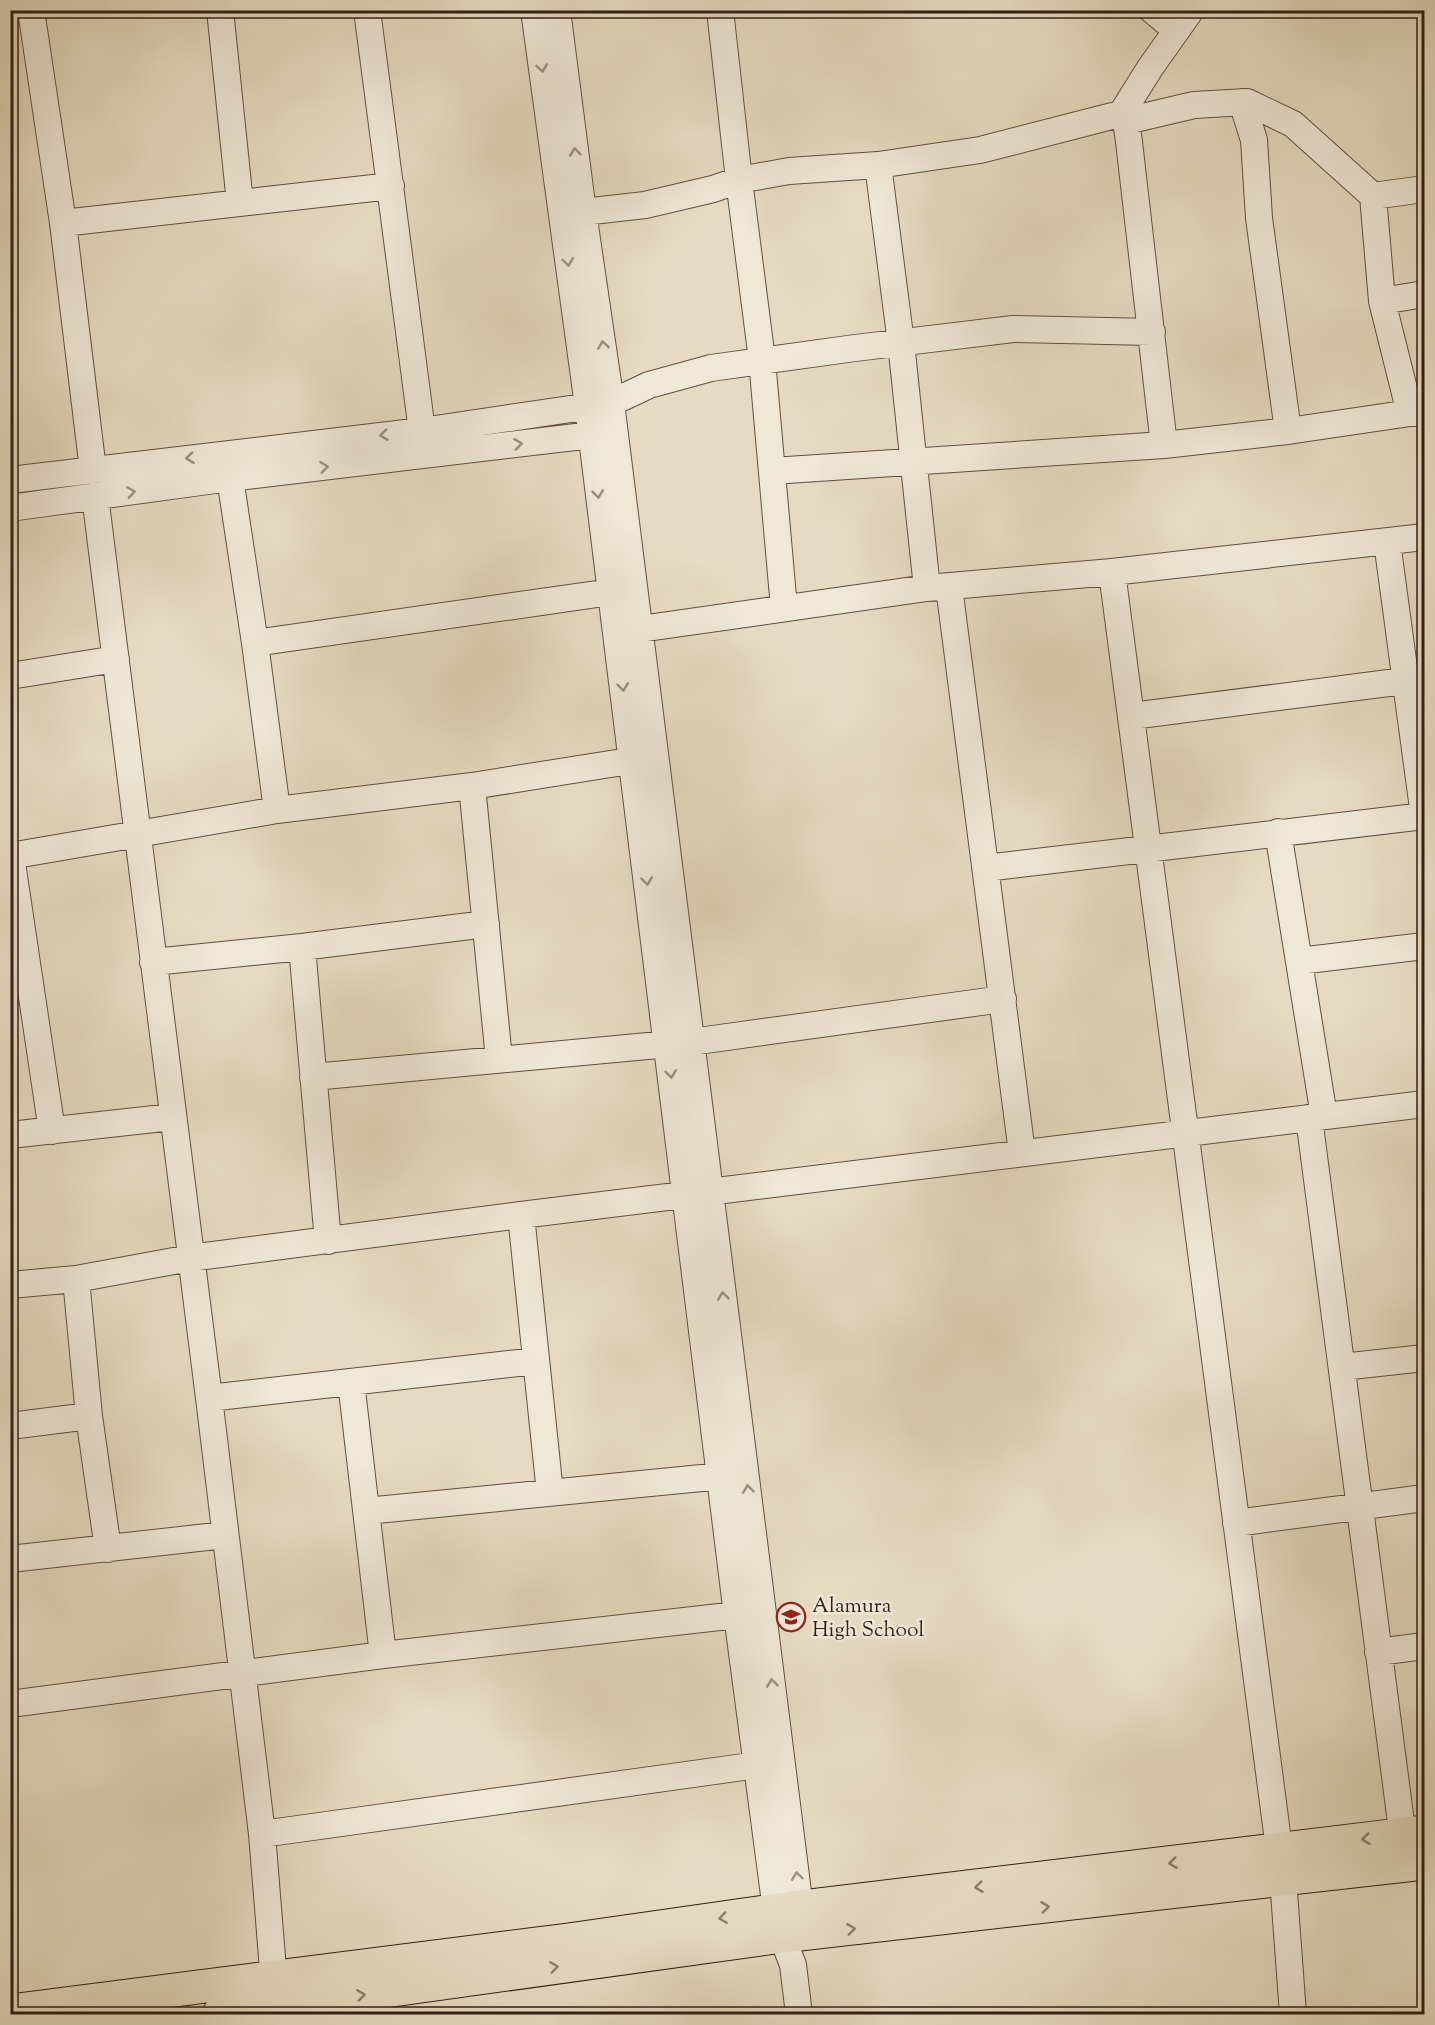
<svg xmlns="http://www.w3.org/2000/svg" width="1435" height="2025" font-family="'Sorts Mill Goudy',serif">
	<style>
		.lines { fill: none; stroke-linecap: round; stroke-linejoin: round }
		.minor-casing { stroke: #604e40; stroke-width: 28 }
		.major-casing { stroke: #331f14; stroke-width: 35 }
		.minor { stroke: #efe8d7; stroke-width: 26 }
		.major { stroke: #e6dbc2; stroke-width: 33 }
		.oneway { stroke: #9a8e7f }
		.oneway2 { stroke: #8c7d6b }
		.labels { text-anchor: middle; stroke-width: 5; stroke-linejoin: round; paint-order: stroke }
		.poi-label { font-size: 21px; fill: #331f14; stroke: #efe8d7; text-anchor: start }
	</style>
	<rect width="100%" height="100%" fill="#e6dbc2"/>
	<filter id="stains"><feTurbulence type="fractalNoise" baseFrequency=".00333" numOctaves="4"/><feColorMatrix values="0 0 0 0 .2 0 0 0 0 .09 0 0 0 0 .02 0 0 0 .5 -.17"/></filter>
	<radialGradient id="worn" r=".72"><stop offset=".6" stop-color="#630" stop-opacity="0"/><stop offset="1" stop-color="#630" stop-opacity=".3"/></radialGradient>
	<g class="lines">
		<g class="minor-casing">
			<path id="minor" d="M 31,10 L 63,223 L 93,470
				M 220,10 L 240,203
				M 367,10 L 422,431
				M 534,10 L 588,406 L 737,1615 L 776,1910 L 782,1936 L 793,1965 L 799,2014
				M 557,10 L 583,212 L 611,403 L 802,1924
				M 720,10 L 739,180 L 762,360 L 784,608
				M 1152,10 L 1176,30
				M 1242,102 L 1254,140 L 1259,218 L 1288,431
				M 1120,116 L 1126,121 L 1129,142 L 1164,445 L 1288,431 L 1410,413 L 1424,413
				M 1126,121 L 1194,105 L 1247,102 L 1293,124 L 1373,196 L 1382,301
				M 878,165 L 901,343 L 927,588
				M 1373,196 L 1424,189
				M 583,212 L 645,205 L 713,189 L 739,180 L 789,171 L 878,165 L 980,150 L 1112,116 L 1120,116 L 1150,68 L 1191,10
				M 63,223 L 391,186
				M 1410,413 L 1382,301 L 1424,294
				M 772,471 L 1164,445
				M 230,478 L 255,643 L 277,810
				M 10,480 L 422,431 L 611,403 L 649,385 L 711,368 L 855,348 L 1013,329 L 1152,332
				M 95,496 L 209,1398 L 262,1834 L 275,1994
				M 10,508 L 230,478 L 609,433
				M 1387,542 L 1424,816
				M 1112,572 L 1283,1879 L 1293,2014
				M 949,587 L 1022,1153
				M 640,629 L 927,588 L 1112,572 L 1424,537
				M 255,643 L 611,592
				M 10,676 L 116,659
				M 1132,716 L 1404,681
				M 472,786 L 499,1059
				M 1278,832 L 1324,1116
				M 10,856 L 277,810 L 472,786 L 648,758
				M 11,856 L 52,1131
				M 986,868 L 1424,816
				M 302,947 L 328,1241
				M 1299,961 L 1424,946
				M 153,962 L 302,947 L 486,924
				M 313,1077 L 691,1042 L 1003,999
				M 1309,1118 L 1405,1853
				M 10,1135 L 172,1117
				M 521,1215 L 550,1493
				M 76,1279 L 89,1416 L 108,1549
				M 10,1285 L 76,1279 L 190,1258 L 521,1215 L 1424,1104
				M 1342,1367 L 1424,1358
				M 351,1382 L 383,1655
				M 209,1398 L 536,1361
				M 10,1426 L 89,1416
				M 366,1511 L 722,1476
				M 1236,1523 L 1424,1498
				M 10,1559 L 225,1535
				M 1378,1652 L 1424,1646
				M 10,1704 L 383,1655 L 755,1613
				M 262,1834 L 758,1765"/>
		</g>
		<g class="major-casing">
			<path id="major" d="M 10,2011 L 568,1940 L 801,1907 L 1424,1832
				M 219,2014 L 782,1936 L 1424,1863"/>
		</g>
		<use href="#minor" class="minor"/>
		<use href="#major" class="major"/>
	</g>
	<defs><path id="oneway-chevron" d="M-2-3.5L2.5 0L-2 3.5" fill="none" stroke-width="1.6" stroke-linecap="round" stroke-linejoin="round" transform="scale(1.5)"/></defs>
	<g class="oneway">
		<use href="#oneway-chevron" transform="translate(542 68) rotate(82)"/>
		<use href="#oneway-chevron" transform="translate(575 152) rotate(-97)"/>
		<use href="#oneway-chevron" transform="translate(568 262) rotate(82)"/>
		<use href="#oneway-chevron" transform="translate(603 345) rotate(-99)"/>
		<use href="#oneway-chevron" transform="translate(384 435) rotate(173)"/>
		<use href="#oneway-chevron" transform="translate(518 444) rotate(-7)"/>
		<use href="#oneway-chevron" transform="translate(190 458) rotate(173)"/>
		<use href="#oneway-chevron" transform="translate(324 467) rotate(-7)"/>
		<use href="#oneway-chevron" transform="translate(131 492) rotate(-8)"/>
		<use href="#oneway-chevron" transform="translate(598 494) rotate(83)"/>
		<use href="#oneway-chevron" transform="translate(623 687) rotate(83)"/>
		<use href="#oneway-chevron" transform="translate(647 881) rotate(83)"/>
		<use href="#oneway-chevron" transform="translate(671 1074) rotate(83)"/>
		<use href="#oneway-chevron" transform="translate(723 1296) rotate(-97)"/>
		<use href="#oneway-chevron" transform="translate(748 1489) rotate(-97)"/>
		<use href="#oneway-chevron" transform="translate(772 1683) rotate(-97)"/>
		<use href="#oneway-chevron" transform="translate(797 1876) rotate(-97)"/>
	</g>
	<g class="oneway2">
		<use href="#oneway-chevron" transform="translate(1366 1839) rotate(173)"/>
		<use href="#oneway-chevron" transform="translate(1173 1863) rotate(173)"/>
		<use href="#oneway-chevron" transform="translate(979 1887) rotate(173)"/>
		<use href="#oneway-chevron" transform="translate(1045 1907) rotate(-7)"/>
		<use href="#oneway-chevron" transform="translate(723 1918) rotate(172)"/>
		<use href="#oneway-chevron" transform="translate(851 1929) rotate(-7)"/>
		<use href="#oneway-chevron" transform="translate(554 1967) rotate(-8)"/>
		<use href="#oneway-chevron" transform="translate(361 1995) rotate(-8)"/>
	</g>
	<defs>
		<g id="school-ring" transform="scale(1.5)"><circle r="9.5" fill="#efe8d7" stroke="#8f2418" stroke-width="1.5"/><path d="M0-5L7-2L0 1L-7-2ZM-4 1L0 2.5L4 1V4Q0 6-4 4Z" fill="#8f2418"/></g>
	</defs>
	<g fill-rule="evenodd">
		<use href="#school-ring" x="791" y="1617"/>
	</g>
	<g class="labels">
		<g class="poi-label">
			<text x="812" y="1612">Alamura<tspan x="812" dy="24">High School</tspan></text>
		</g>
	</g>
	<rect width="1435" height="2025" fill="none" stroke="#e6dbc2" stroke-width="36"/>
	<rect x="12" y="12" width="1411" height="2001" fill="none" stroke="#331f14" stroke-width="3"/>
	<rect x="18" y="18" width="1399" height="1989" fill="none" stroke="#331f14" stroke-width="1.5"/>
	<rect width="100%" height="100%" filter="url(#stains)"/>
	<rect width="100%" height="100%" fill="url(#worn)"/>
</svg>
